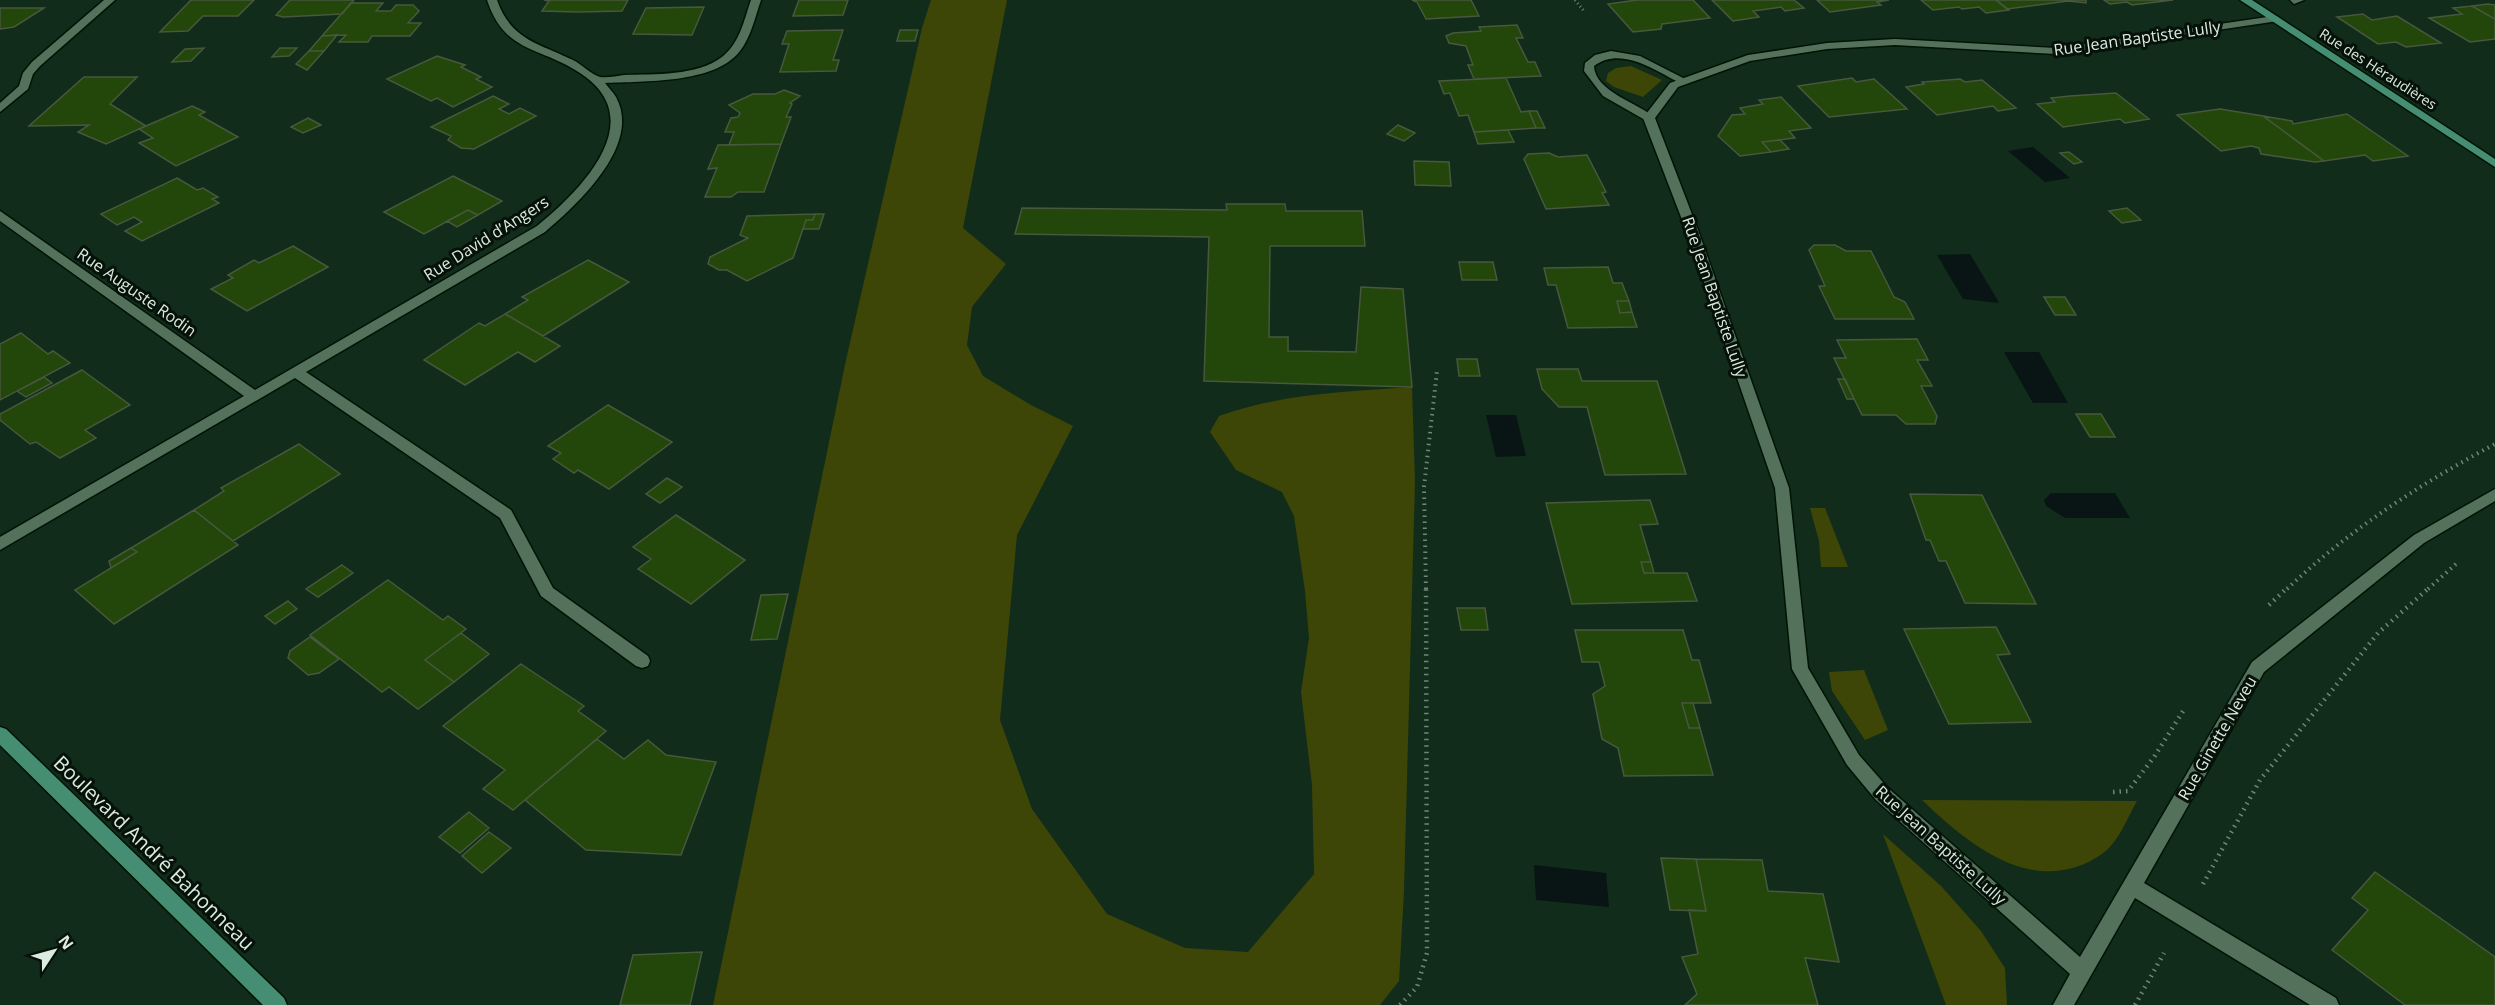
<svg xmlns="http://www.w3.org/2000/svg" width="2495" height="1005" font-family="'Open Sans',sans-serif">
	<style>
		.green { fill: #3e4607 }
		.water { fill: #081514 }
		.building { fill: #23460a; stroke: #47583e; stroke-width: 1.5 }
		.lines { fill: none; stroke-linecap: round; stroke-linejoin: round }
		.lane-casing { stroke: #001405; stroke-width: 3 }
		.street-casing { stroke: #001405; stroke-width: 3 }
		.secondary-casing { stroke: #001405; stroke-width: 3 }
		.path-far2 { stroke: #708676; stroke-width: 3; stroke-dasharray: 1 3; stroke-linecap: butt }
		.path-far1 { stroke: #708676; stroke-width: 4; stroke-dasharray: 1.5 4.5; stroke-linecap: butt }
		.path { stroke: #708676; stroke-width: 4.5; stroke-dasharray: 1.5 5; stroke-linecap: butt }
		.lane { fill: #54715c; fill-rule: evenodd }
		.street { fill: #54715c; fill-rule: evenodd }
		.secondary { fill: #468e73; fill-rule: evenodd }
		.labels { text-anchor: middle; stroke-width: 6; stroke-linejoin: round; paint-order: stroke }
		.far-street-label { font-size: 14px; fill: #dbebdf; stroke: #061109 }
		.street-label { font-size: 16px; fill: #dbebdf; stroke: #061109 }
		.near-street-label { font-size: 20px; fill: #dbebdf; stroke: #061109 }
	</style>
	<rect width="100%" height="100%" fill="#112c1a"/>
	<path class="green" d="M 931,0 L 1007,0 L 963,228 L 1006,264 L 972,307 L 967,345 L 983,376 L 1031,405 L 1073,426 L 1017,535 L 1000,720 L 1032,809 L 1107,914 L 1185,948 L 1248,952 L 1314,874 L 1312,785 L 1301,692 L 1309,638 L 1305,591 L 1294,516 L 1282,492 L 1236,470 L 1210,432 L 1219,416 C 1285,393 1343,392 1412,387 L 1415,481 L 1404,891 L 1399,981 L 1380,1005 L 713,1005 L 846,360 L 922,28 Z
		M 1631,66 L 1662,80 L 1643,97 L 1614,87 L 1606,81 L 1608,73 L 1616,68 Z
		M 1810,508 L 1825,508 L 1848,567 L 1821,567 L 1819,541 Z
		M 1864,670 L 1888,730 L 1865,740 L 1832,691 L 1829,672 Z
		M 1922,800 L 2137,801 C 2127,818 2119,842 2102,854 C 2035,900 1969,845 1922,800 Z
		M 1883,834 L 1941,886 L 1981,931 L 2005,968 L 2007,1005 L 1946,1005 Z"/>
	<path class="water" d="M 2033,147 L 2070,178 L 2045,182 L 2008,151 Z
		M 1970,254 L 1997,299 L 1999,303 L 1963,299 L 1937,255 Z
		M 2004,352 L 2039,352 L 2068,403 L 2033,403 Z
		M 1486,415 L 1516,415 L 1526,456 L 1496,457 Z
		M 2051,493 L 2115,493 L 2130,518 L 2065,518 L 2046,506 L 2044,500 Z
		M 1534,865 L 1606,873 L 1609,907 L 1536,900 Z"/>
	<path class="building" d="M 191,0 L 254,0 L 238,16 L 203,16 L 188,31 L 160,32 Z
		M 290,0 L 354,0 L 342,14 L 283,17 L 276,15 Z
		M 544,0 L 628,0 L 622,11 L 578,12 L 542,11 L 549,1 Z
		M 799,0 L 848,0 L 843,15 L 793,16 Z
		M 1412,0 L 1471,0 L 1479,16 L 1426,19 L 1417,2 Z
		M 1637,0 L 1693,0 L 1710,18 L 1662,24 L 1661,29 L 1633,32 L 1608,4 Z
		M 1712,0 L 1794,0 L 1804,8 L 1785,11 L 1781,7 L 1753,11 L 1759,17 L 1733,21 Z
		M 1817,0 L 1889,0 L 1877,2 L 1881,5 L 1830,12 Z
		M 1921,0 L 1996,0 L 2009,10 L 1986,13 L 1979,7 L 1962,9 L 1959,7 L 1933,10 Z
		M 1996,0 L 2086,0 L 2086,3 L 2068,1 L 2007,9 Z
		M 2104,0 L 2173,0 L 2132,5 L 2127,2 L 2110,4 Z
		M 351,3 L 383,3 L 376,11 L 391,11 L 396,5 L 413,5 L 419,11 L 408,23 L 421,23 L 410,36 L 372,36 L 368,42 L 339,42 L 346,35 L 322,36 Z
		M 2488,4 L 2495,5 L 2495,19 L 2472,6 Z
		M 2472,6 L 2495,19 L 2495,39 L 2470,42 L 2429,18 L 2462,14 L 2453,8 Z
		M 704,7 L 692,35 L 633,34 L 646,8 Z
		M 0,8 L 44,8 L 14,27 L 0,29 Z
		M 2363,14 L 2372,20 L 2397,16 L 2441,43 L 2406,47 L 2396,42 L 2378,44 L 2337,17 Z
		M 1517,25 L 1523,38 L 1516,38 L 1528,62 L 1535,62 L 1541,76 L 1474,79 L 1468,65 L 1473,65 L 1466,46 L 1449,43 L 1446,36 L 1453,33 L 1481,31 L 1479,27 Z
		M 843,30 L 833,60 L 839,60 L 836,71 L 780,72 L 789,44 L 782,44 L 787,31 Z
		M 900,30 L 918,30 L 915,41 L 897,41 Z
		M 337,35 L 324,51 L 309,51 L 322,36 Z
		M 204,48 L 191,61 L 172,62 L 185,49 Z
		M 280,48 L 297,48 L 289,56 L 272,57 Z
		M 309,51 L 324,51 L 307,70 L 296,64 Z
		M 437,56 L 465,65 L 461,67 L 481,77 L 476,79 L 492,87 L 453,107 L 437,98 L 431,101 L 387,79 Z
		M 84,77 L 137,77 L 110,104 L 146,126 L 106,144 L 78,132 L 89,125 L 29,126 Z
		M 1506,78 L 1521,112 L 1529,111 L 1536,128 L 1474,132 L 1468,115 L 1459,116 L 1450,93 L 1444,94 L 1439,81 Z
		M 1852,78 L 1856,82 L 1874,79 L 1907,109 L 1829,117 L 1798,86 Z
		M 1960,79 L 1965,82 L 1982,80 L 2016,108 L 1998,111 L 1993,106 L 1937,115 L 1906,87 L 1924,84 L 1922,82 Z
		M 784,90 L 800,96 L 790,103 L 792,104 L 786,117 L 791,117 L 781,144 L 729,145 L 734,132 L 725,132 L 731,118 L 738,117 L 740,113 L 729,105 L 753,94 L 775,94 Z
		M 2116,93 L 2149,119 L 2125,123 L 2120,119 L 2063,127 L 2037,104 L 2055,102 L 2051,98 L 2070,96 Z
		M 493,96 L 509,104 L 499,109 L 509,114 L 520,108 L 536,116 L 474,149 L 461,148 L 448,140 L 451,136 L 431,127 Z
		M 1781,97 L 1811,128 L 1789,131 L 1795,138 L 1762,142 L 1771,152 L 1740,156 L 1718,136 L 1732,115 L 1745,114 L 1740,108 L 1763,104 L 1759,100 Z
		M 192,106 L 205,112 L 199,115 L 238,137 L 176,166 L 139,143 L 153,138 L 139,129 Z
		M 2220,109 L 2263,116 L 2324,161 L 2315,162 L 2261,154 L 2259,148 L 2251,146 L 2221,151 L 2177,115 Z
		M 1529,111 L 1537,111 L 1545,128 L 1536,128 Z
		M 2347,114 L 2408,156 L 2373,161 L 2365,155 L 2324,161 L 2263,116 L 2292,121 L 2293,124 Z
		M 308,118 L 321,125 L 303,133 L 291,127 Z
		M 1398,125 L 1415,133 L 1404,141 L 1387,134 Z
		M 1508,130 L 1514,142 L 1478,144 L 1474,132 Z
		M 1780,140 L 1789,149 L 1771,152 L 1762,142 Z
		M 781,144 L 764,192 L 738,192 L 731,197 L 705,197 L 717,168 L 708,169 L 718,145 Z
		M 2069,152 L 2082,162 L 2074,164 L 2060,153 Z
		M 1549,153 L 1558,157 L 1587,155 L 1606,192 L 1602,193 L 1609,205 L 1546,209 L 1524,159 L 1528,154 Z
		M 1414,161 L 1449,162 L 1451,186 L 1415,185 Z
		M 453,176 L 502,201 L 478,215 L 468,210 L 424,234 L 384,212 Z
		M 177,178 L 197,190 L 203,188 L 218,197 L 212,199 L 219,203 L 142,241 L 125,231 L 142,222 L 134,217 L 117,225 L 101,214 Z
		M 1226,204 L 1285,204 L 1286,211 L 1362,211 L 1365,246 L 1270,246 L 1269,337 L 1288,337 L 1288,351 L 1356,352 L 1361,287 L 1403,289 L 1412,387 L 1204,381 L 1209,237 L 1015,234 L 1022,208 L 1227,210 Z
		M 2127,208 L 2141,220 L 2122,223 L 2109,211 Z
		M 468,210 L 478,215 L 457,227 L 447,221 Z
		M 815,214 L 813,220 L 806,220 L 793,258 L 747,281 L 727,270 L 719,270 L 708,264 L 710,257 L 748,238 L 740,235 L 747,216 Z
		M 815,214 L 824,214 L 819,229 L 803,229 L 806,220 L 813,220 Z
		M 1814,245 L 1835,245 L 1846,251 L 1871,251 L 1894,297 L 1905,302 L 1914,319 L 1835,319 L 1819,286 L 1825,286 L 1809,250 Z
		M 293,246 L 328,267 L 247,311 L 211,289 L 233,278 L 228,275 L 254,260 L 259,263 Z
		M 588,260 L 629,282 L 543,336 L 505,314 L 528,300 L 522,297 Z
		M 1459,262 L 1493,262 L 1497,280 L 1462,280 Z
		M 1608,267 L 1613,283 L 1622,283 L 1629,301 L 1617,301 L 1620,313 L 1632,312 L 1637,327 L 1568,328 L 1556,285 L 1548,285 L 1544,268 Z
		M 2044,297 L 2065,297 L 2076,315 L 2055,315 Z
		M 1617,301 L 1629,301 L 1632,312 L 1620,313 Z
		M 505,314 L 560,346 L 535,362 L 518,352 L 465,385 L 424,360 L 479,323 L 485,326 Z
		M 21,333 L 48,354 L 53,351 L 70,363 L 0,400 L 0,344 Z
		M 1917,339 L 1928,360 L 1917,360 L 1932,386 L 1921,386 L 1937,416 L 1935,424 L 1906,424 L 1896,415 L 1862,415 L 1834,358 L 1846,358 L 1837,340 Z
		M 1457,359 L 1477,359 L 1480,376 L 1459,376 Z
		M 1537,369 L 1578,369 L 1582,381 L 1657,381 L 1686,474 L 1605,475 L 1587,407 L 1559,407 L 1542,389 Z
		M 82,370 L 130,405 L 85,430 L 96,438 L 60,458 L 36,442 L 30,444 L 0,420 L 0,414 Z
		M 44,377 L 52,383 L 26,397 L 17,391 Z
		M 1838,379 L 1845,379 L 1854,399 L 1847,399 Z
		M 608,405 L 672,442 L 609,489 L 578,470 L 574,473 L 553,459 L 561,453 L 548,446 Z
		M 2076,414 L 2101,414 L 2115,437 L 2090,437 Z
		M 299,444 L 340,474 L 233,541 L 194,510 L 224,491 L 221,488 Z
		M 667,478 L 682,487 L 660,503 L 646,494 Z
		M 1910,494 L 1982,495 L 2036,604 L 1965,603 L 1946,561 L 1939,561 L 1930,540 L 1926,540 Z
		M 1650,500 L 1658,524 L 1640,525 L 1651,562 L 1641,562 L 1644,573 L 1687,573 L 1697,601 L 1572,604 L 1546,503 Z
		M 194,510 L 238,545 L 114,624 L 75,590 L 137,552 L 131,548 Z
		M 676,515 L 745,560 L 691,604 L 638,569 L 651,559 L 633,547 Z
		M 131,548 L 137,552 L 111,568 L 109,561 Z
		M 1641,562 L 1651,562 L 1654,573 L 1644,573 Z
		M 342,565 L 353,573 L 318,597 L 306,589 Z
		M 388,580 L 443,620 L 448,616 L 466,629 L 425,660 L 454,682 L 418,709 L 389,687 L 382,692 L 310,635 Z
		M 788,594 L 777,639 L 751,640 L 761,595 Z
		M 288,601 L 297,609 L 275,624 L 265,616 Z
		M 1457,608 L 1485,608 L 1488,630 L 1461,630 Z
		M 1996,627 L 2010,654 L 1997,655 L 2031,722 L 1949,724 L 1904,629 Z
		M 1575,630 L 1683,630 L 1692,660 L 1699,660 L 1711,703 L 1682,703 L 1689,728 L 1700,728 L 1713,775 L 1624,776 L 1618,748 L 1602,739 L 1593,694 L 1605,686 L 1599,662 L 1582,662 Z
		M 461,633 L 489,654 L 454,682 L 425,660 Z
		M 310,637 L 339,659 L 319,673 L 308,675 L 288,658 L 290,651 Z
		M 521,664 L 584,706 L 578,711 L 606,731 L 513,810 L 483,789 L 505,770 L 443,726 Z
		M 1682,703 L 1693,703 L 1700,728 L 1689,728 Z
		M 597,739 L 624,759 L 648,740 L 666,755 L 716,762 L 681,855 L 586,850 L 525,800 Z
		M 469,812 L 489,828 L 460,853 L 439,837 Z
		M 489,832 L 511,848 L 482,873 L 462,856 Z
		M 1661,858 L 1696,859 L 1706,911 L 1670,910 Z
		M 1696,859 L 1762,860 L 1768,891 L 1823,894 L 1839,962 L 1805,958 L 1818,1005 L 1685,1005 L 1697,994 L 1682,957 L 1698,954 L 1689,910 L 1706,911 Z
		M 2375,872 L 2495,957 L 2495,1005 L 2405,1005 L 2332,950 L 2368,910 L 2352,898 Z
		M 702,952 L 690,1005 L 620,1005 L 633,955 Z"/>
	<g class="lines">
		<g class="lane-casing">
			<path id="lane" d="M 1611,51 L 1640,56 L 1689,81 L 1680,83 C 1654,70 1621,46 1594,66 C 1595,92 1639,103 1655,118 L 1653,120 L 1645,120 L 1603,96 L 1584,71 L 1585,63 L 1595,55 Z"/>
		</g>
		<g class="street-casing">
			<path id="street" d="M 104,0 L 115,0 L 40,66 L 33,74 L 28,89 L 0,112 L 0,103 L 19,86 L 23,73 L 32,62 Z
				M 487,0 L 497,0 C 511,40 538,43 573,60 C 581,64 592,75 600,77 C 607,78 617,76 624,75 C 654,74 697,76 722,57 C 740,43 744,20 751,0 L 761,0 C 755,17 751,37 740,51 C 715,84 643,81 605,83 C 608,87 613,92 616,97 C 642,145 578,204 545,232 L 306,372 L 511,510 L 553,588 L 648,656 L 650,661 L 648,666 L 642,668 L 636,666 L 541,596 L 500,518 L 295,378 L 0,550 L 0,537 L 244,396 L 0,221 L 0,211 L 255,390 L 537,226 C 580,191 652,120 580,73 C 540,46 505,54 487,0 Z
				M 2290,0 L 2304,0 L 2294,4 Z
				M 2274,16 L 2278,17 L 2278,21 L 2056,54 L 1895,45 L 1827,49 L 1750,61 L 1678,87 L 1655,118 L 1698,230 L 1789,488 L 1808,668 L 1859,755 L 1888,788 L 2080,957 L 2252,662 L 2414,535 L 2495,489 L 2495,501 L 2424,543 L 2264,672 L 2144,883 L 2336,998 L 2339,1005 L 2310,1005 L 2135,898 L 2074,1005 L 2053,1005 L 2070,974 L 1876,800 L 1847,765 L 1792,669 L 1775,488 L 1686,230 L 1643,118 L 1670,83 L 1748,55 L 1827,43 L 1895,39 L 2056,48 Z"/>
		</g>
		<g class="secondary-casing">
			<path id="secondary" d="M 2240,0 L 2252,0 L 2495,159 L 2495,167 Z
				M 0,727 L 6,729 L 284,998 L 287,1005 L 263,1005 L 0,745 Z"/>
		</g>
		<path class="path-far2" d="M 1575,0 L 1584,11"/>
		<path class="path-far1" d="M 1426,589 L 1424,487 L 1437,371
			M 2287,589 C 2349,530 2420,484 2495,444
			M 2428,589 L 2457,563"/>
		<path class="path" d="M 2269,605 L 2288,587
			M 2113,792 L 2128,791 L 2154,757 L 2185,708
			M 2203,884 L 2260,780 L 2378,633 L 2430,587
			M 1400,1005 L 1417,987 L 1427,953 L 1426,587
			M 2135,1005 L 2164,953"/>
		<use href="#lane" class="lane"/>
		<use href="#street" class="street"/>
		<use href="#secondary" class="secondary"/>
	</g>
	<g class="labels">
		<g class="far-street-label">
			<text transform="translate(2378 69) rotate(33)" y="5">Rue des Héraudières</text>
		</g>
		<g class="street-label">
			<text transform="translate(2137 38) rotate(-8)" y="6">Rue Jean Baptiste Lully</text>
			<text transform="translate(486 238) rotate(-32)" y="6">Rue David d’Angers</text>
			<text transform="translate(137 292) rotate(35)" y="6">Rue Auguste Rodin</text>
			<text transform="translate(1715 297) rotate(71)" y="6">Rue Jean Baptiste Lully</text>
			<text transform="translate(2217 738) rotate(-60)" y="6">Rue Ginette Neveu</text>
			<text transform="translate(1941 845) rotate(42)" y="6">Rue Jean Baptiste Lully</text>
		</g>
		<g class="near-street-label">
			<text transform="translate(154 853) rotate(44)" y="7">Boulevard André Bahonneau</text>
		</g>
	</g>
	<g transform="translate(54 951) rotate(54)" stroke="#061109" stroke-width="4.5" paint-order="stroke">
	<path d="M0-4.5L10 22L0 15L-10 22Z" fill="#dbebdf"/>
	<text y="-9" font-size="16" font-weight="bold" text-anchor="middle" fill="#dbebdf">N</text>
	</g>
</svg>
